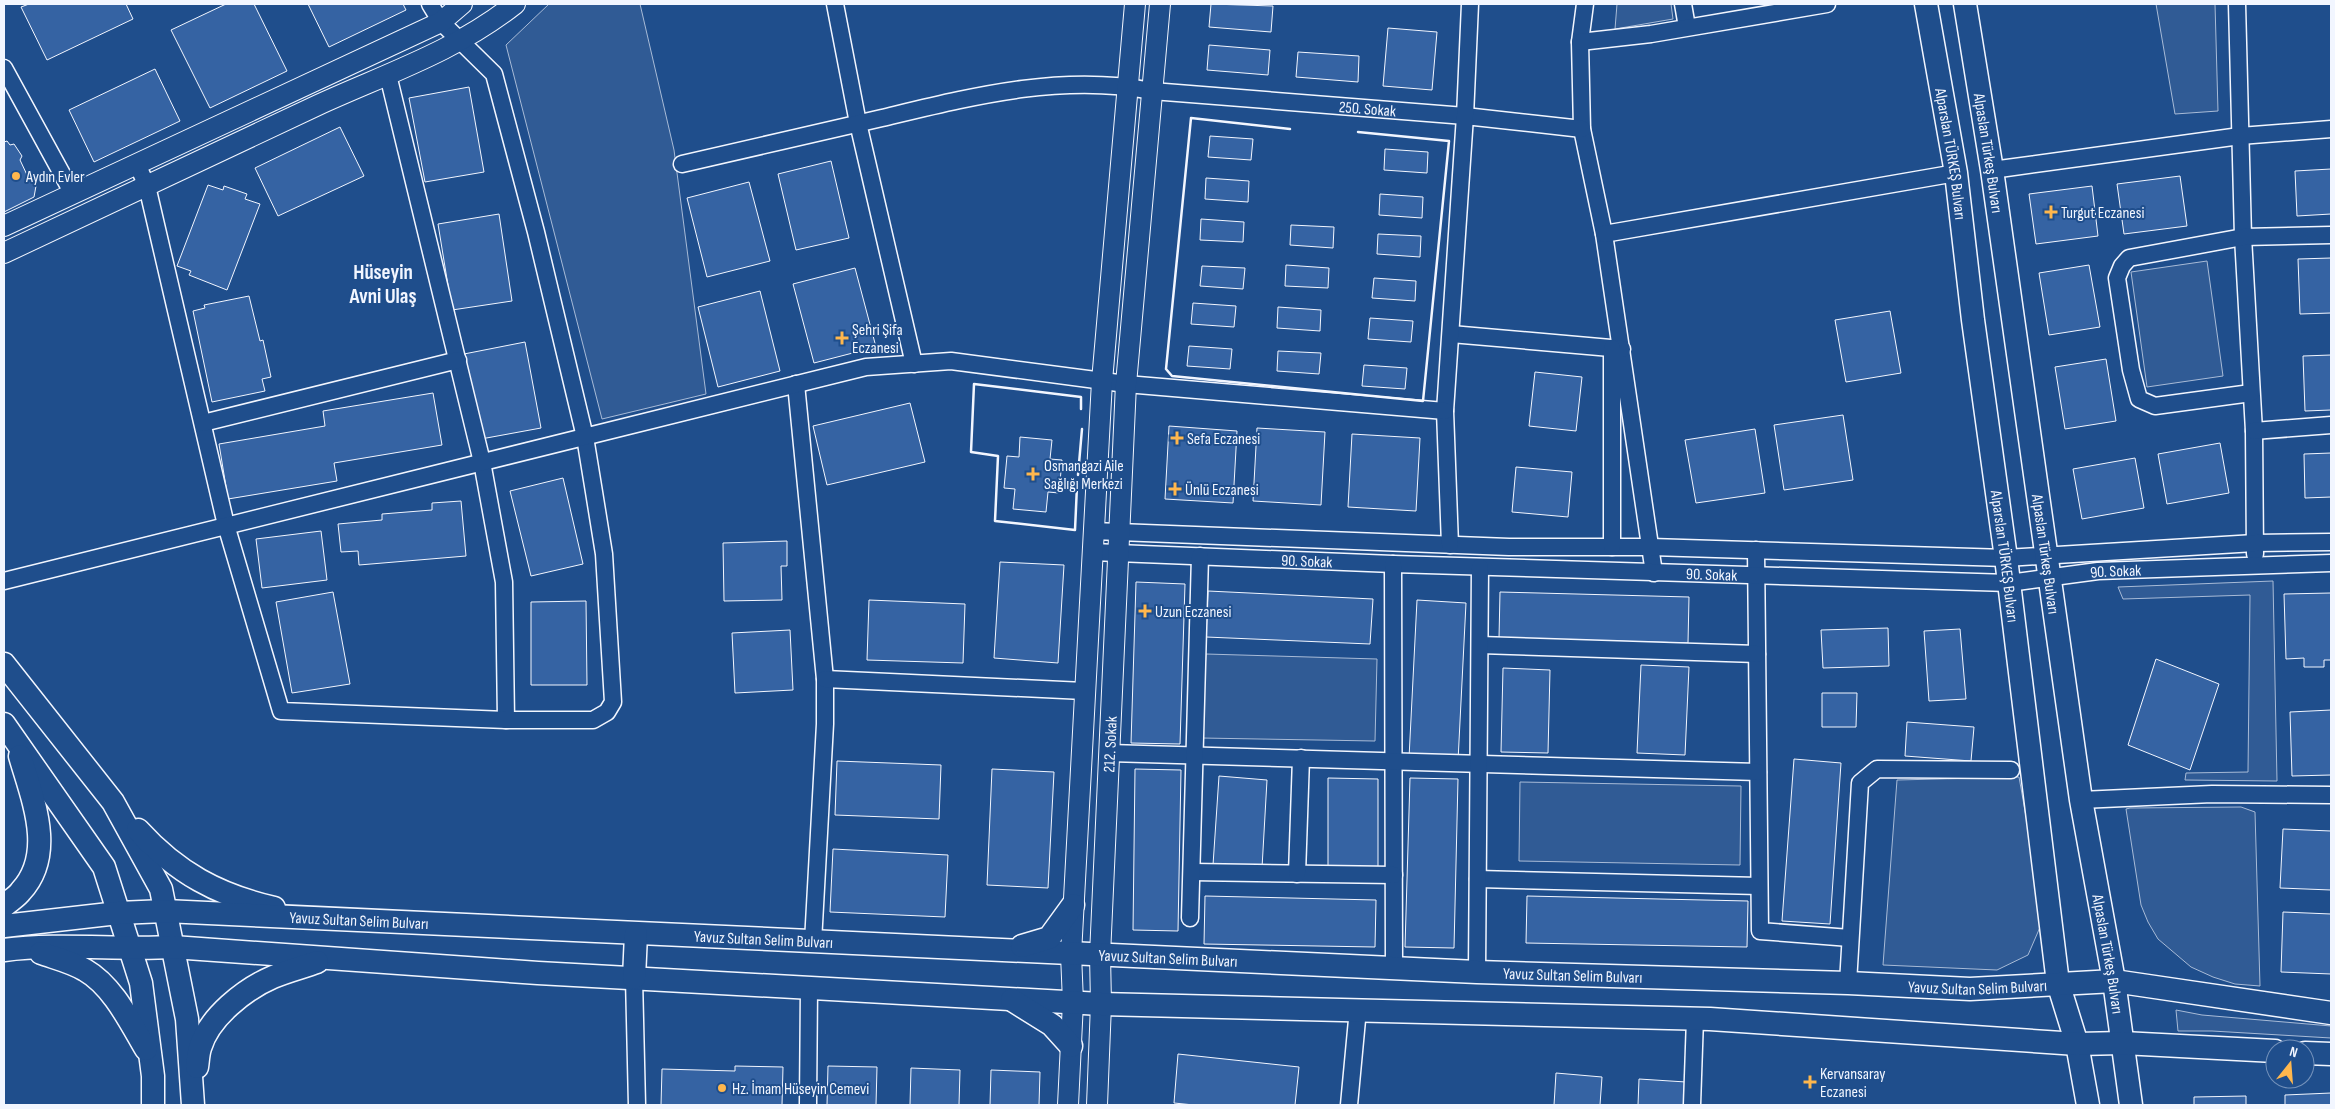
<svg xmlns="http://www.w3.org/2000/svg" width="2335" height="1109" font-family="'Sofia Sans Condensed',sans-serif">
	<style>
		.built { fill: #305b95; stroke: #a8bbd7 }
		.building { fill: #3563a3; stroke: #f2f6ff }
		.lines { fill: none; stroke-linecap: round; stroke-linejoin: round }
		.minor-casing { stroke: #f2f6ff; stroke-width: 19 }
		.tertiary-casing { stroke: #f2f6ff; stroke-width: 22 }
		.secondary-casing { stroke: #f2f6ff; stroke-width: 25 }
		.minor { stroke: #1f4e8c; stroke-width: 16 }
		.tertiary { stroke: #1f4e8c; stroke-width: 20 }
		.secondary { stroke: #1f4e8c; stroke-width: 22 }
		.wall { stroke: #f2f6ff; stroke-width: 2.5 }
		.poi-dot { fill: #ffb74d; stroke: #1f4e8c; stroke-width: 2 }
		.labels { text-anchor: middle; stroke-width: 4; stroke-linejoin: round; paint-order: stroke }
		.street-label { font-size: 16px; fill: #f2f6ff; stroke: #1f4e8c }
		.poi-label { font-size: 16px; fill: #f2f6ff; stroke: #1f4e8c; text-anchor: start }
		.district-label { font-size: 21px; font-weight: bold; fill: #f2f6ff; stroke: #1f4e8c }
	</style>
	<rect width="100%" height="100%" fill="#1f4e8c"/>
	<path class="built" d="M 549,4 L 640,4 L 674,150 L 706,394 L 602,419 L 506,45 Z
		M 1617,4 L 1671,4 L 1673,19 L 1615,29 Z
		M 2156,4 L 2215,4 L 2218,111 L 2175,114 Z
		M 2207,261 L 2223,376 L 2147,387 L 2131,272 Z
		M 2273,581 L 2277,781 L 2185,780 L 2186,773 L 2248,772 L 2250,595 L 2123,599 L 2118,587 Z
		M 1206,654 L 1377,659 L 1375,741 L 1201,738 Z
		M 2019,777 L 2044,918 L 2028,955 L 1997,970 L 1883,965 L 1897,780 Z
		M 1520,782 L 1741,786 L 1740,865 L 1519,861 Z
		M 2241,807 L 2255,812 L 2260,986 L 2235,984 L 2213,977 L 2191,967 L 2158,939 L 2148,922 L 2141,905 L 2126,809 L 2130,808 Z
		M 2176,1010 L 2202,1015 L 2331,1026 L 2331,1038 L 2212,1031 L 2178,1031 Z"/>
	<path class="building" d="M 29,4 L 126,4 L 133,19 L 47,60 L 21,7 Z
		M 226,4 L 254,4 L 287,71 L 210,108 L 171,30 Z
		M 308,4 L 403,4 L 406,10 L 329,47 Z
		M 1211,4 L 1273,6 L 1271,32 L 1209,27 Z
		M 1388,28 L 1437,32 L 1432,90 L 1383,86 Z
		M 1209,45 L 1270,50 L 1268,75 L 1207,70 Z
		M 1298,52 L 1359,56 L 1358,82 L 1296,77 Z
		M 155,69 L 180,121 L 94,162 L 69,110 Z
		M 469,87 L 484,172 L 425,182 L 409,98 Z
		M 340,127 L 364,176 L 278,216 L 255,168 Z
		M 1210,136 L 1253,139 L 1251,160 L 1208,157 Z
		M 7,141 L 10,145 L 14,144 L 22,156 L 20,160 L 28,177 L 31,175 L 36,186 L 34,197 L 4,212 L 4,142 Z
		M 1385,149 L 1428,152 L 1427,173 L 1384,170 Z
		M 831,161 L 849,238 L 796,250 L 778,174 Z
		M 2331,169 L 2331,214 L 2297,216 L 2295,171 Z
		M 2180,176 L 2187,226 L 2124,234 L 2117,184 Z
		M 1206,178 L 1249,181 L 1248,202 L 1205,199 Z
		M 749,182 L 770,261 L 707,277 L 687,198 Z
		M 208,185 L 223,190 L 224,186 L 247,194 L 245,199 L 260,204 L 227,290 L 189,275 L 191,271 L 177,266 Z
		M 2092,186 L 2098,236 L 2036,244 L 2029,194 Z
		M 1380,194 L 1423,197 L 1422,218 L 1379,215 Z
		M 499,214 L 512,301 L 452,310 L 438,224 Z
		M 1201,219 L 1244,222 L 1243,242 L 1200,240 Z
		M 1291,225 L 1334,227 L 1333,248 L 1290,245 Z
		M 1378,234 L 1421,236 L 1420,257 L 1377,254 Z
		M 2331,258 L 2331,313 L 2300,314 L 2298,259 Z
		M 1286,265 L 1329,268 L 1328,288 L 1285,286 Z
		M 2089,265 L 2100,327 L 2049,335 L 2039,273 Z
		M 1202,266 L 1245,268 L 1243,289 L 1200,286 Z
		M 855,268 L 876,347 L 814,363 L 793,284 Z
		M 1374,278 L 1416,281 L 1415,301 L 1372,298 Z
		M 760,291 L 780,371 L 718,387 L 698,307 Z
		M 249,296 L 260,341 L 263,340 L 271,377 L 262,379 L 265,391 L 212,402 L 193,311 L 205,308 L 204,305 Z
		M 1193,303 L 1236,306 L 1234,327 L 1191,324 Z
		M 1278,307 L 1321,310 L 1320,331 L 1277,328 Z
		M 1890,311 L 1901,373 L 1846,382 L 1835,320 Z
		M 1370,318 L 1413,321 L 1411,342 L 1368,339 Z
		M 525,342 L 541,428 L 481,439 L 464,354 Z
		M 1189,346 L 1232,349 L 1230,369 L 1187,366 Z
		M 1278,351 L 1321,353 L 1319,374 L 1277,371 Z
		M 2331,355 L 2331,410 L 2305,411 L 2303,356 Z
		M 2106,359 L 2116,421 L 2065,429 L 2055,367 Z
		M 1364,365 L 1407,368 L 1405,389 L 1362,386 Z
		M 1535,372 L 1582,377 L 1576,431 L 1529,426 Z
		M 433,393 L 442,445 L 334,463 L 337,481 L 228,499 L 219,444 L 325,426 L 323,411 Z
		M 910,403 L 925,462 L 827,485 L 813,426 Z
		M 1843,415 L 1853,480 L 1784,490 L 1774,425 Z
		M 1169,426 L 1237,431 L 1233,503 L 1165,499 Z
		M 1257,428 L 1325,432 L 1321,505 L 1253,501 Z
		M 1755,429 L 1765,493 L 1696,503 L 1685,440 Z
		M 1352,434 L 1420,438 L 1416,511 L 1348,507 Z
		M 1020,437 L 1052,440 L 1050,459 L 1062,460 L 1059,493 L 1048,492 L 1046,512 L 1013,509 L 1015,489 L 1004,488 L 1007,456 L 1019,457 Z
		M 2220,443 L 2229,493 L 2167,504 L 2158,454 Z
		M 2331,453 L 2331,497 L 2305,498 L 2304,454 Z
		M 2135,458 L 2144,508 L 2082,519 L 2073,469 Z
		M 1516,467 L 1572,472 L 1568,517 L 1512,512 Z
		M 563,478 L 583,564 L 531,576 L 510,491 Z
		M 461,501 L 466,556 L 359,565 L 358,551 L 341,552 L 338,524 L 382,520 L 382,514 L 432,510 L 432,503 Z
		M 321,531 L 327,580 L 262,588 L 256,539 Z
		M 787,541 L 787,566 L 781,566 L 782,600 L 724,601 L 723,543 Z
		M 1000,562 L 1064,565 L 1058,663 L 994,658 Z
		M 1136,582 L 1185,584 L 1180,744 L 1131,743 Z
		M 1208,591 L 1373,599 L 1370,644 L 1206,637 Z
		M 333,592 L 350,684 L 292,693 L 276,602 Z
		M 1500,592 L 1689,597 L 1688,643 L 1499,638 Z
		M 2331,593 L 2331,660 L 2324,660 L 2324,667 L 2304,667 L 2304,658 L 2286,659 L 2284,594 Z
		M 869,600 L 965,604 L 963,663 L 867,660 Z
		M 1417,600 L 1466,603 L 1458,761 L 1409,758 Z
		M 586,601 L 587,685 L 531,685 L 531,602 Z
		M 1888,628 L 1889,666 L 1823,668 L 1821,630 Z
		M 1960,629 L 1966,699 L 1929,701 L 1924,631 Z
		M 790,630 L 793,690 L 735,693 L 732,633 Z
		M 2156,659 L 2219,684 L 2190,770 L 2128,745 Z
		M 1641,665 L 1689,667 L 1685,755 L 1637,753 Z
		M 1503,668 L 1550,670 L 1548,753 L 1501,752 Z
		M 1822,693 L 1857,693 L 1856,727 L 1822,727 Z
		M 2331,710 L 2331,775 L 2292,776 L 2290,712 Z
		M 1907,722 L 1974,727 L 1971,761 L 1905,756 Z
		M 1794,759 L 1841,763 L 1830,924 L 1782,921 Z
		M 837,761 L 941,765 L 939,819 L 835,815 Z
		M 992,769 L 1054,772 L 1048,888 L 987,885 Z
		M 1135,769 L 1181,770 L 1178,931 L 1133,930 Z
		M 1219,776 L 1267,780 L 1262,868 L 1213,865 Z
		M 1328,778 L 1378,779 L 1378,868 L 1328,869 Z
		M 1410,778 L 1458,779 L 1454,948 L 1405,947 Z
		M 2283,829 L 2331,831 L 2331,890 L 2280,888 Z
		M 833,849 L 948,855 L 945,917 L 830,912 Z
		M 1205,896 L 1376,900 L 1375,947 L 1204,944 Z
		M 1527,896 L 1748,901 L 1747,947 L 1526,943 Z
		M 2283,912 L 2331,914 L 2331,974 L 2281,972 Z
		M 1178,1054 L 1299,1067 L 1295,1105 L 1194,1105 L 1174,1103 Z
		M 735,1066 L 783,1067 L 782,1105 L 661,1105 L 662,1069 L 735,1071 Z
		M 828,1066 L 877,1067 L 876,1105 L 827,1105 Z
		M 911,1068 L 960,1070 L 959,1105 L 910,1105 Z
		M 991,1070 L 1040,1072 L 1039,1105 L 990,1105 Z
		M 1556,1073 L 1602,1077 L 1600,1105 L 1554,1105 Z
		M 1639,1079 L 1686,1082 L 1684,1105 L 1638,1105 Z
		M 2331,1093 L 2331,1105 L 2285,1105 L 2285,1095 Z
		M 2246,1096 L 2246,1105 L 2194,1105 L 2194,1097 Z"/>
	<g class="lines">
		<g class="minor-casing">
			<g id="minor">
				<path d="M 835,4 L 858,123 L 914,364"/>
				<path d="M 1585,4 L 1580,42 L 1582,129 L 1604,234 L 1654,573"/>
				<path d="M 1683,4 L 1687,27"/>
				<path d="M 2237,4 L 2243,237 L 2254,431 L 2255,554"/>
				<path d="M 1580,42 L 1651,34 L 1827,4"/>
				<path d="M 4,68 L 73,194"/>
				<path d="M 388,75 L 482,462 L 504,582 L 506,720"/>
				<path d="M 137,164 L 147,186 L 226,525 L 281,711 L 506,720 L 593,720 L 607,712 L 613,702 L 604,554 L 594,492 L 585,437 L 536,232 L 494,74 L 441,22 L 430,4"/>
				<path id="s1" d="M 682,164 C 749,149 815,133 882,118 C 970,97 1061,73 1152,91 L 1465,116 L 1582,129"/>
				<path d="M 1992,170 L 2240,136 L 2331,129"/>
				<path d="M 1604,234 L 1956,173"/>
				<path d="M 1451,334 L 1622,349"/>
				<path d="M 796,384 L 825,679 L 825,724 L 813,942"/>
				<path d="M 2251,393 L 2155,406 L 2139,399 L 2131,370 L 2117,278 L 2122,266 L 2129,258 L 2243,237 L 2331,235"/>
				<path d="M 203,423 L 458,360"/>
				<path d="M 2254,431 L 2331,425"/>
				<path d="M 1093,531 L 1509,547 L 1651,547 L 2006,558 L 2255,543 L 2331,542"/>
				<path d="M 1450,545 L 1445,411 L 1465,116 L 1470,4"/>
				<path d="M 1612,547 L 1612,348"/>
				<path d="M 1756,550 L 1760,931 L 1850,938"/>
				<path id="s2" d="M 1092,552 L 1393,564 L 2009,583 L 2098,571 L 2331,563"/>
				<path d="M 1393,564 L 1394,968"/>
				<path d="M 4,581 L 866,367 L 951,361 L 1126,384 L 1445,411"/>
				<path d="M 1480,645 L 1757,654"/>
				<path d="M 825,679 L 1084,691"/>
				<path d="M 1109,753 L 1758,772"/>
				<path d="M 2081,800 L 2212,794 L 2331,795"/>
				<path d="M 1192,872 L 1394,875"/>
				<path d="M 1297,874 L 1301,758"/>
				<path d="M 1478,879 L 1759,886"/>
				<path d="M 1190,918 L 1200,556"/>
				<path d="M 1477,972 L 1480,567"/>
				<path d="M 634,978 L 637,1105"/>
				<path d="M 1848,983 L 1860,783 L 1877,769 L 2011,770"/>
				<path d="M 808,1105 L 809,988"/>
				<path d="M 1349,1105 L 1358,1009"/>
				<path d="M 1692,1105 L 1695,1018"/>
			</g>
		</g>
		<g class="tertiary-casing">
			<g id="tertiary">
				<path d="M 4,226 L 441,22 L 462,4"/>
				<path d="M 4,253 C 109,204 213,154 318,105 C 388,73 454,52 515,4"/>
				<path d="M 1068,1105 L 1073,1002 L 1071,954 L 1102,381 L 1135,4"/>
				<path id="s3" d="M 1097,1105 L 1101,1004 L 1100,955 L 1126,384 L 1160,4"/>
			</g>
		</g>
		<g class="secondary-casing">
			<g id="secondary">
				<path id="s4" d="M 1926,4 L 1956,173 L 1973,320 L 2006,558 L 2058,983 L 2077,1044 L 2088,1105"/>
				<path id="s5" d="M 1965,4 L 1992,170 L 2081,800 L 2114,981 L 2131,1105"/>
				<path d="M 4,664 L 113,802 L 161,889 L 187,1019 L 193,1105"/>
				<path d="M 4,724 L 104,867 L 141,983 L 153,1076 L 153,1105"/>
				<path d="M 138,830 C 177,873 218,895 274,908"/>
				<path d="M 4,906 C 9,901 17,897 21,891 C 56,853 32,798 20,756"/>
				<path id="s6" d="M 4,926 L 118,913 L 165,911 L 1477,972 L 1848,983 L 1970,989 L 2114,981 L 2331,1013"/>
				<path d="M 1022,946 L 1049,938 L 1073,905"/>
				<path d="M 4,950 C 59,943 117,950 173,947 L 538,973 L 1101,1004 L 1710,1019 L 2077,1044 L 2123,1043 L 2275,1051"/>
				<path d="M 41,953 C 55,958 72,962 85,970 C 113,986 130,1022 146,1049"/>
				<path d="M 634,978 L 636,934"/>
				<path d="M 1012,1000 L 1052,1025 L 1071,1046"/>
				<path d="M 2305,1053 L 2331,1054"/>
				<path d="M 197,1067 C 198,1061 198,1054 200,1048 C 209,1017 245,989 273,977 C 287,971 303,967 317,962"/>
			</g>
		</g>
		<use href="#minor" class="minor"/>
		<use href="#tertiary" class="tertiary"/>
		<use href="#secondary" class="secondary"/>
		<path class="wall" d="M 1290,129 L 1191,118 L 1166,369 L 1172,376 L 1423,401 L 1449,141 L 1358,132
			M 1078,475 L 1082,429
			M 1077,486 L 1075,530 L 995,521 L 998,456 L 971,452 L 974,384 L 1081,397 L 1081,409"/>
	</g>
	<g class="poi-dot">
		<circle cx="16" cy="176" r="5"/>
		<path d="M2048.5 204.5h5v5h5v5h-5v5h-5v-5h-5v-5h5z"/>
		<path d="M839.5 330.5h5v5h5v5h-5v5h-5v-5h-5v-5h5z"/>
		<path d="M1174.5 430.5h5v5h5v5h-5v5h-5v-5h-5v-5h5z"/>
		<path d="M1030.5 466.5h5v5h5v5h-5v5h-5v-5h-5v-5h5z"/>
		<path d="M1172.5 481.5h5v5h5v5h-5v5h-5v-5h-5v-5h5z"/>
		<path d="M1142.5 603.5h5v5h5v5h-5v5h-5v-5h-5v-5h5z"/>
		<path d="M1807.5 1074.5h5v5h5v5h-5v5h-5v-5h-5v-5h5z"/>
		<circle cx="722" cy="1088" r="5"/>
	</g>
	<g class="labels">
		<g class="street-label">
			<text dy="6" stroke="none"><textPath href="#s1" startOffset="695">250. Sokak</textPath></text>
			<text dy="6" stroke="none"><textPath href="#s4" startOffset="152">Alparslan TÜRKEŞ Bulvarı</textPath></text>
			<text dy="6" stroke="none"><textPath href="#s5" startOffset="151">Alpaslan Türkeş Bulvarı</textPath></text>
			<text dy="6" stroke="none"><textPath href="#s4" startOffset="558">Alparslan TÜRKEŞ Bulvarı</textPath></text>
			<text dy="6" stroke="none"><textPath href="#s5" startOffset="556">Alpaslan Türkeş Bulvarı</textPath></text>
			<text dy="6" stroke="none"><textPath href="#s2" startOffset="215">90. Sokak</textPath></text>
			<text dy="6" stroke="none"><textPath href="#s2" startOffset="1025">90. Sokak</textPath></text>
			<text dy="6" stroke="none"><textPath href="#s2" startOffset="620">90. Sokak</textPath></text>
			<text dy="6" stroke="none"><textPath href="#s3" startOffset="361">212. Sokak</textPath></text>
			<text dy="6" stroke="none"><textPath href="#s6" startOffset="356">Yavuz Sultan Selim Bulvarı</textPath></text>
			<text dy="6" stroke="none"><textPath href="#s6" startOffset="761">Yavuz Sultan Selim Bulvarı</textPath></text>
			<text dy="6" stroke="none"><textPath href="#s5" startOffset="961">Alpaslan Türkeş Bulvarı</textPath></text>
			<text dy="6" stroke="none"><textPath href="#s6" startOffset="1166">Yavuz Sultan Selim Bulvarı</textPath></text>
			<text dy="6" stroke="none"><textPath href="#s6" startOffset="1571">Yavuz Sultan Selim Bulvarı</textPath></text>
			<text dy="6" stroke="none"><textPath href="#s6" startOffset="1976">Yavuz Sultan Selim Bulvarı</textPath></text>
		</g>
		<g class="poi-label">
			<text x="26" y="182">Aydın Evler</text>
			<text x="2061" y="218">Turgut Eczanesi</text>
			<text x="852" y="335">Şehri Şifa<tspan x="852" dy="18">Eczanesi</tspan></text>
			<text x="1187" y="444">Sefa Eczanesi</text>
			<text x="1044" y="471">Osmangazi Aile<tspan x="1044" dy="18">Sağlığı Merkezi</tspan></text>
			<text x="1185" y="495">Ünlü Eczanesi</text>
			<text x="1155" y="617">Uzun Eczanesi</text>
			<text x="1820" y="1079">Kervansaray<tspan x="1820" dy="18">Eczanesi</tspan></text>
			<text x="732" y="1094">Hz. İmam Hüseyin Cemevi</text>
		</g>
		<g class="district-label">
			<text x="383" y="279">Hüseyin<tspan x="383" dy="24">Avni Ulaş</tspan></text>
		</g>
	</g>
	<rect width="2335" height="1109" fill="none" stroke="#f2f6ff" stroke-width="10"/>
	<g transform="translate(2290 1064) rotate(17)"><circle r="24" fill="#1f4e8c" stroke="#7391ba"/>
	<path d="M0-4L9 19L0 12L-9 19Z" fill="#ffb74d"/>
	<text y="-8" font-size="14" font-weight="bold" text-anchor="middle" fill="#f2f6ff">N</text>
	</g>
</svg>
